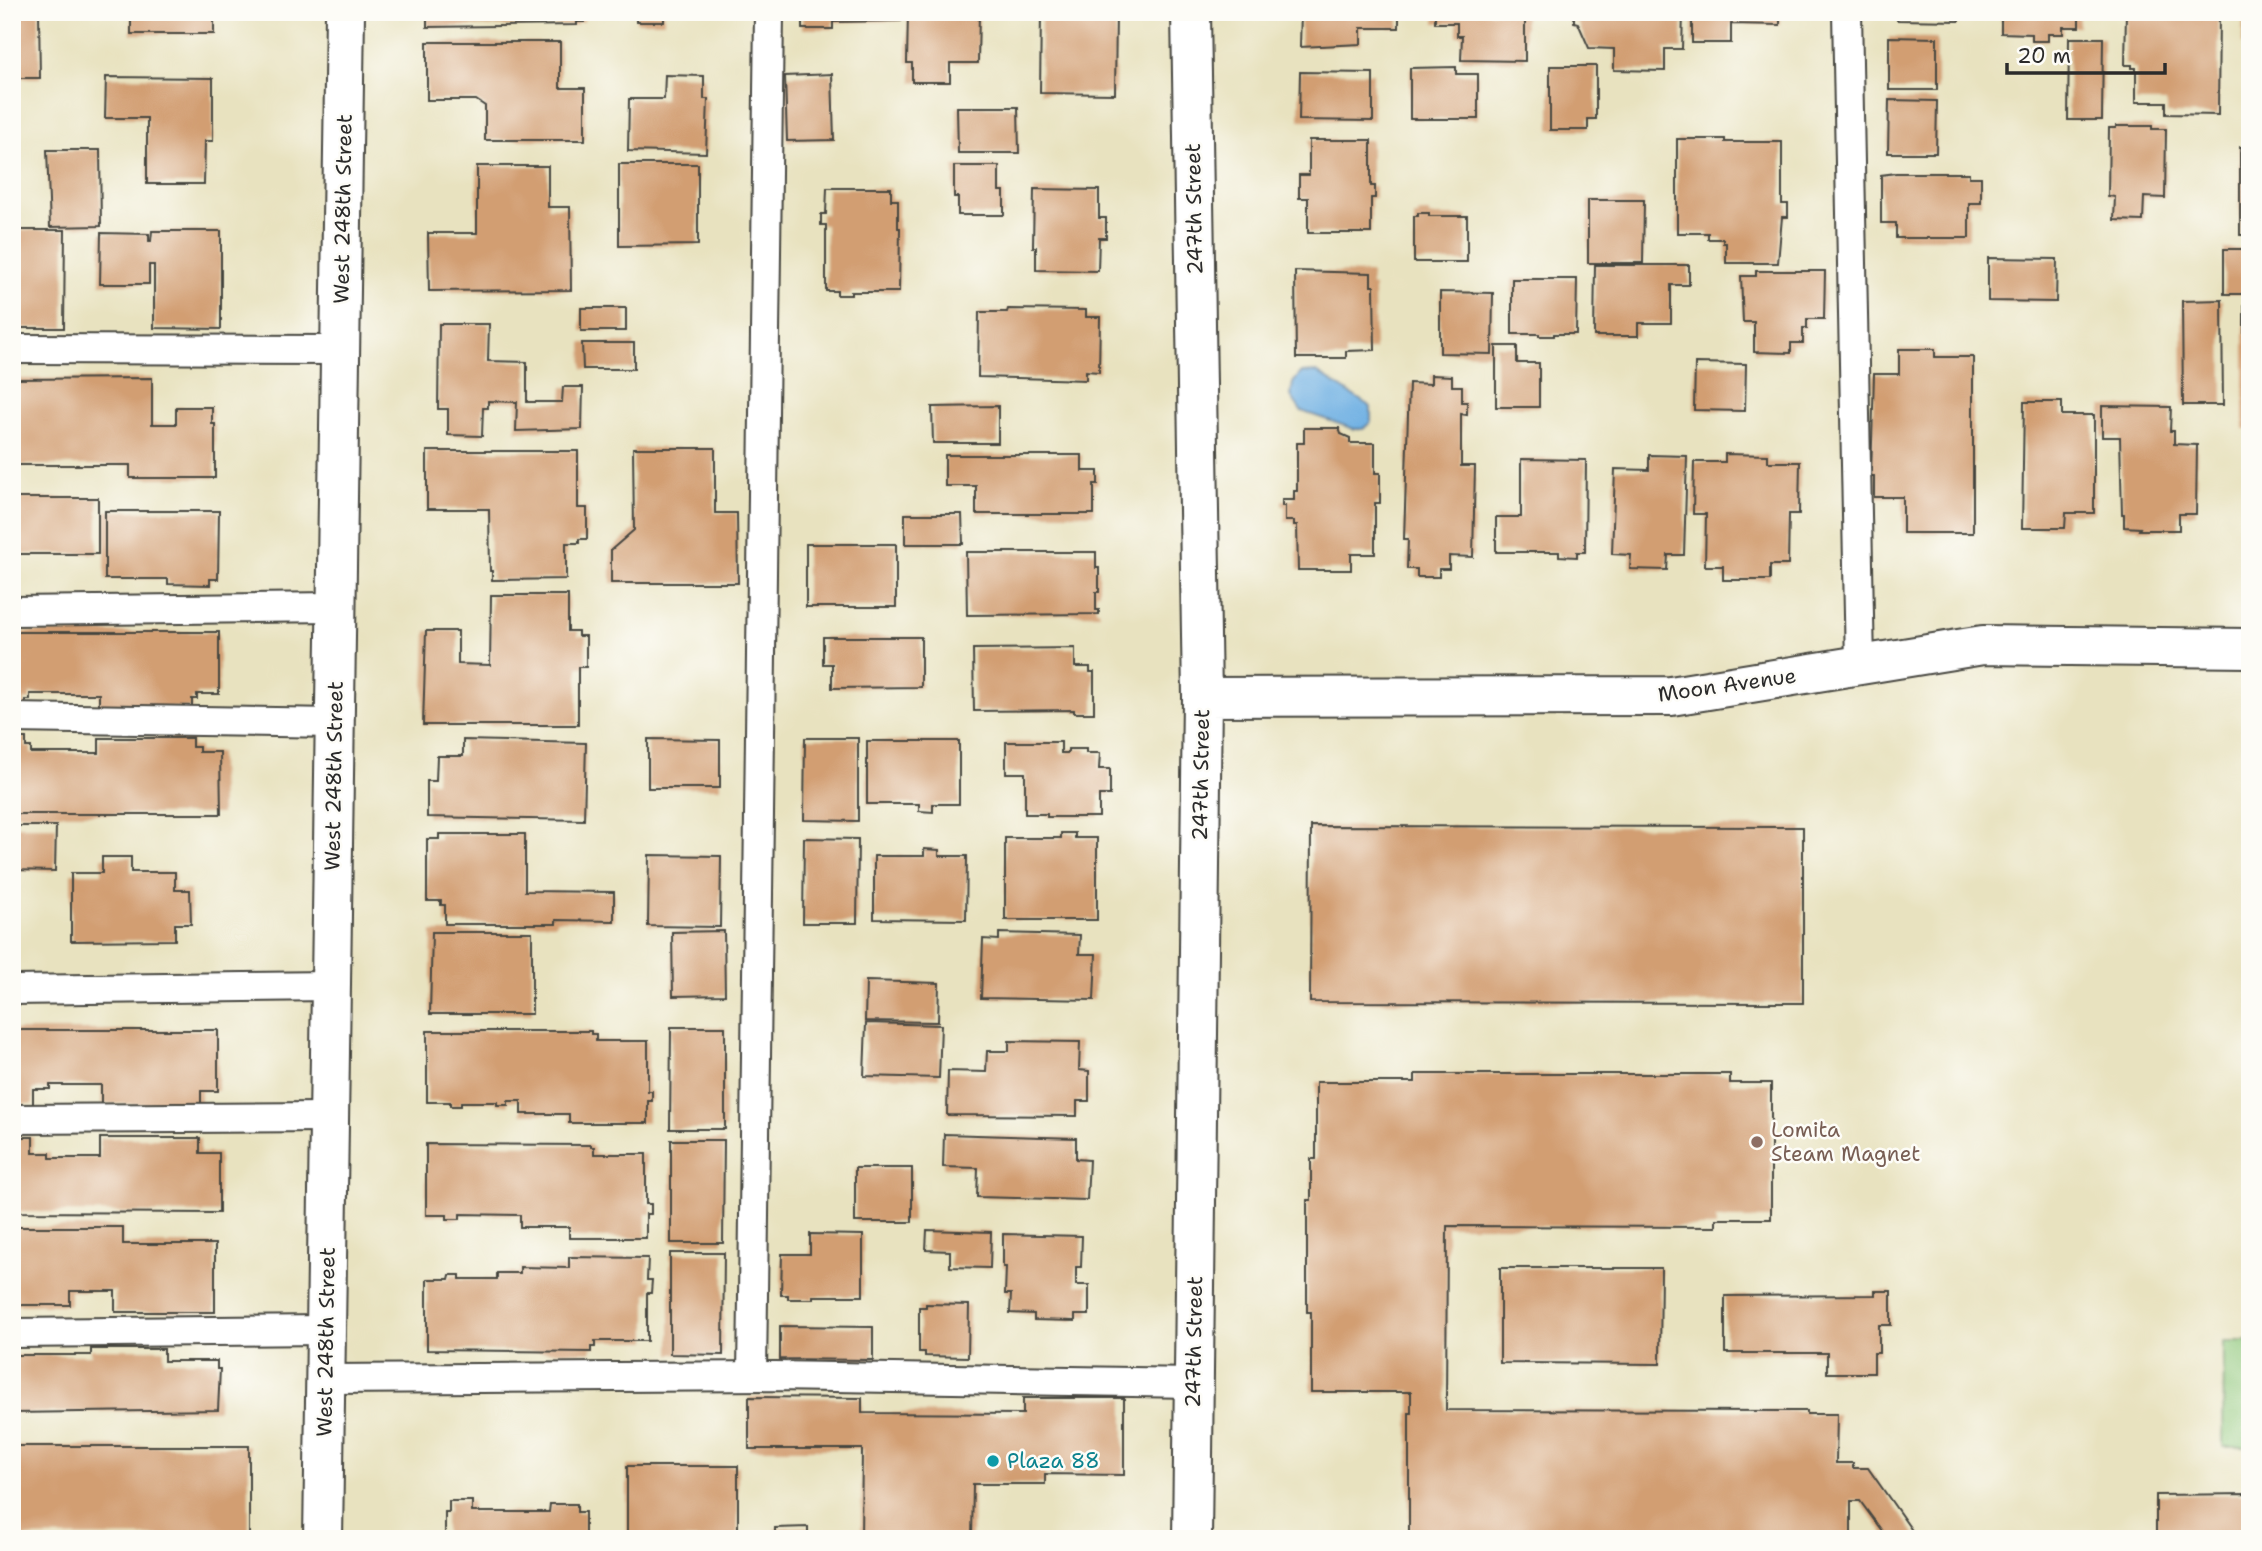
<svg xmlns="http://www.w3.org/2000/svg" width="2262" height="1551" font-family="'Shantell Sans',sans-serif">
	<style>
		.green { fill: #8ec77a; stroke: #5c7952; stroke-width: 2 }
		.water { fill: #70b0e3; stroke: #4e6e87; stroke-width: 2 }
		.building { fill: #d29e72 }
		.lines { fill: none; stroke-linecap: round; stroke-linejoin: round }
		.service-casing { stroke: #474641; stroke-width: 32 }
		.minor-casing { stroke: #474641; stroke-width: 42 }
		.service { stroke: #fff; stroke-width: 28 }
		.minor { stroke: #fff; stroke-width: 38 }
		.education-dot { fill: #8d6e63; stroke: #fdfcf7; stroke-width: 2.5 }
		.culture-dot { fill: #0f9aa8; stroke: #fdfcf7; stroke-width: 2.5 }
		.labels { text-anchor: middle; stroke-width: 5; stroke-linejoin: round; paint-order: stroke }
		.street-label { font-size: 21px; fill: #2b2b2b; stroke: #fdfcf7 }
		.education-label { font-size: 21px; fill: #785e54; stroke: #fdfcf7; text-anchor: start }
		.culture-label { font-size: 21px; fill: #0d838f; stroke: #fdfcf7; text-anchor: start }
	</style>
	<rect width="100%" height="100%" fill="#fdfcf7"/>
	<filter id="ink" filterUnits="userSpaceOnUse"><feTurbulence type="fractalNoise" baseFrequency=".0143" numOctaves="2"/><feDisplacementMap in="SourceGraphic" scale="14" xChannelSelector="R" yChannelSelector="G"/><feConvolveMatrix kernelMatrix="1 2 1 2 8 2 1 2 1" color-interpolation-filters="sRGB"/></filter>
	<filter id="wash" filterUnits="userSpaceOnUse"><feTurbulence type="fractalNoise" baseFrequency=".00686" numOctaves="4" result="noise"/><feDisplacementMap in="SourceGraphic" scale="28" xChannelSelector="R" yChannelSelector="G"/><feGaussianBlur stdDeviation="1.57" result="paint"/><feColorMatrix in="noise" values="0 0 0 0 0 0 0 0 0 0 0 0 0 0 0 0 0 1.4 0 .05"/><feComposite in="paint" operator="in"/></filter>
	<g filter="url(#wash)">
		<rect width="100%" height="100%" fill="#e8e2bf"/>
		<path class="green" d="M 2224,1341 L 2250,1341 L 2250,1447 L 2223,1447 Z"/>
		<path class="water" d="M 1317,372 L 1371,407 L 1371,422 L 1363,429 L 1354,429 L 1301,411 L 1291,396 L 1293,383 L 1301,373 Z"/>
		<g id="blocks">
			<path class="building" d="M 12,12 L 39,12 L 40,78 L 12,78 Z
				M 131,12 L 214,12 L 214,34 L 131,34 Z
				M 427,12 L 584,12 L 584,22 L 577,22 L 577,25 L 427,27 Z
				M 636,12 L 664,12 L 664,22 L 636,22 Z
				M 802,12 L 901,12 L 901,21 L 833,22 L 833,29 L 802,29 Z
				M 908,12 L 979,12 L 978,63 L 950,63 L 950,82 L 912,82 L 912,63 L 907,63 Z
				M 1041,12 L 1116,12 L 1115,94 L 1040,93 Z
				M 1301,12 L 1399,12 L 1399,28 L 1361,28 L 1361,44 L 1300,47 Z
				M 1435,12 L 1525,12 L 1525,61 L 1461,60 L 1462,36 L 1457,36 L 1457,23 L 1435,23 Z
				M 1574,12 L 1683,12 L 1682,49 L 1665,49 L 1665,71 L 1614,70 L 1614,49 L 1589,48 L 1578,23 L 1574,22 Z
				M 1695,12 L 1780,12 L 1780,25 L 1731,24 L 1731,43 L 1692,43 L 1692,21 L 1695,21 Z
				M 1897,12 L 1959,12 L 1959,21 L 1897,20 Z
				M 2001,12 L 2079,12 L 2079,27 L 2063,27 L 2063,34 L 2048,34 L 2048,41 L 2032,41 L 2032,34 L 2001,33 Z
				M 2126,12 L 2219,12 L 2218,115 L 2166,114 L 2166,102 L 2136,102 L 2136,68 L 2132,68 L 2132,65 L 2125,65 Z
				M 2243,12 L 2250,12 L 2250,44 L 2242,44 Z
				M 1889,37 L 1937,38 L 1937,90 L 1889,90 Z
				M 2069,38 L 2103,38 L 2102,120 L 2068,120 Z
				M 427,42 L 560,42 L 560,88 L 585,88 L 585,140 L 485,140 L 485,106 L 476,100 L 427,100 Z
				M 1550,66 L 1596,66 L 1596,119 L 1588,119 L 1588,130 L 1550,130 Z
				M 1456,67 L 1456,74 L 1478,74 L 1478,119 L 1410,119 L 1410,68 Z
				M 1300,72 L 1373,73 L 1373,121 L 1299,120 Z
				M 832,74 L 834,140 L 787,141 L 785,76 Z
				M 665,75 L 704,76 L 704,99 L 708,99 L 706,153 L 628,151 L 629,99 L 664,99 Z
				M 106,77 L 213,78 L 213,141 L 205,141 L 204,184 L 147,184 L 147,118 L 105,118 Z
				M 1889,100 L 1937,101 L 1936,153 L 1888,153 Z
				M 957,107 L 1018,107 L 1019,153 L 958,153 Z
				M 2116,126 L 2152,126 L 2152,129 L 2166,129 L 2165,198 L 2144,197 L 2143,221 L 2114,220 L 2115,197 L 2108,196 L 2109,128 L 2116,128 Z
				M 1677,139 L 1725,139 L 1725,142 L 1782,142 L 1782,204 L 1788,204 L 1788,217 L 1782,217 L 1778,263 L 1726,263 L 1726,243 L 1723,243 L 1723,239 L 1708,239 L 1708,233 L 1677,233 Z
				M 1309,140 L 1371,140 L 1371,186 L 1375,186 L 1375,198 L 1371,198 L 1371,233 L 1308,233 L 1308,198 L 1299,198 L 1299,175 L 1309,175 Z
				M 2240,147 L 2250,147 L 2250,235 L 2240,235 Z
				M 47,150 L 100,150 L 101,226 L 50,227 Z
				M 619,164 L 698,164 L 698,245 L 619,246 Z
				M 477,166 L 548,166 L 548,207 L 570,207 L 571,290 L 429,291 L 428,233 L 477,233 Z
				M 954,166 L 999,166 L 999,191 L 1004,191 L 1004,215 L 958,215 L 958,197 L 954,197 Z
				M 1896,173 L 1969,173 L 1969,177 L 1981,177 L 1981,203 L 1969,203 L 1969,238 L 1896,238 L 1896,223 L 1881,223 L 1881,175 Z
				M 827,188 L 891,188 L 891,200 L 898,200 L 898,228 L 900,228 L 899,292 L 851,292 L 851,295 L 837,295 L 837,291 L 826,291 L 826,225 L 821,225 L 821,214 L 826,214 Z
				M 1034,189 L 1099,190 L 1099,218 L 1106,218 L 1106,238 L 1099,238 L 1098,271 L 1036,270 L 1036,247 L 1033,247 Z
				M 1588,200 L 1644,200 L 1643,263 L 1588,263 Z
				M 1418,213 L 1429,213 L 1429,216 L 1467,216 L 1467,262 L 1414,262 L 1414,216 L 1418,216 Z
				M 12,230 L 65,230 L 64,328 L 12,328 Z
				M 152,231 L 221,231 L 221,329 L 154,328 L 154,265 L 149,265 L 149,284 L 100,284 L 101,233 L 149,234 L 149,241 L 151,241 Z
				M 2224,249 L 2250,249 L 2250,429 L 2244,429 L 2244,294 L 2224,294 Z
				M 1988,258 L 2057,259 L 2056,302 L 1988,301 Z
				M 1595,265 L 1689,265 L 1689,285 L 1671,285 L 1671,323 L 1638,323 L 1638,336 L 1594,336 Z
				M 1295,271 L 1371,273 L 1371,286 L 1374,286 L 1375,350 L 1346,351 L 1346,358 L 1296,358 Z
				M 1756,271 L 1825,271 L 1824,319 L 1807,319 L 1807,328 L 1803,328 L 1803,343 L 1791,343 L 1791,353 L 1754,352 L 1754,322 L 1743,322 L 1741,276 L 1756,276 Z
				M 1512,279 L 1577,279 L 1576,334 L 1554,334 L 1554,336 L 1539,336 L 1539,334 L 1512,334 Z
				M 1440,292 L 1493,293 L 1492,354 L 1440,353 Z
				M 2222,300 L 2223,405 L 2183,405 L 2182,301 Z
				M 581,308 L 626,308 L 626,331 L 581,331 Z
				M 1008,309 L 1086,310 L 1086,317 L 1100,317 L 1099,372 L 1086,371 L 1086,380 L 978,377 L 979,312 L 1007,312 Z
				M 439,324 L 489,324 L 488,361 L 527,362 L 527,402 L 562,402 L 563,387 L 583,387 L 582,429 L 516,431 L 517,402 L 488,401 L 488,408 L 483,408 L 482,436 L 448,435 L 448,409 L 438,409 Z
				M 582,343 L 634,343 L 634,369 L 583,369 Z
				M 1496,346 L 1517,346 L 1517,363 L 1539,363 L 1539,407 L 1496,407 Z
				M 1899,349 L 1935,349 L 1935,357 L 1973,357 L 1973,533 L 1903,533 L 1903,497 L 1874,497 L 1874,476 L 1871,476 L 1874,374 L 1899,374 Z
				M 1695,363 L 1746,364 L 1745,411 L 1694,410 Z
				M 1431,375 L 1452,376 L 1452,386 L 1462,386 L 1462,402 L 1467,402 L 1467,415 L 1461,414 L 1461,466 L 1475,466 L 1473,557 L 1449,556 L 1449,569 L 1439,569 L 1439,577 L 1417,577 L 1417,569 L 1407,569 L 1408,539 L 1404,539 L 1409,383 L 1431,384 Z
				M 152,378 L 152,424 L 176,424 L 176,407 L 212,407 L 212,424 L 215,424 L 215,478 L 130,478 L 130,465 L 12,465 L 12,379 Z
				M 2024,402 L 2062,402 L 2062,415 L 2094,415 L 2094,513 L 2066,513 L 2065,528 L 2022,528 Z
				M 998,406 L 998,443 L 933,443 L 932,407 Z
				M 2102,406 L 2171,407 L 2170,431 L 2174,431 L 2174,444 L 2197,445 L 2196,514 L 2179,514 L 2179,530 L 2139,530 L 2140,528 L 2124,527 L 2124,514 L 2122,514 L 2120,437 L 2102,437 Z
				M 1304,428 L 1339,428 L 1341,434 L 1350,438 L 1350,443 L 1375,443 L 1375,473 L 1380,473 L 1380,503 L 1375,503 L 1375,554 L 1351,554 L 1351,570 L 1298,570 L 1297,525 L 1294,525 L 1294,521 L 1285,521 L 1285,506 L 1282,506 L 1282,500 L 1294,500 L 1294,491 L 1297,491 L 1297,443 L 1304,443 Z
				M 633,448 L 715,448 L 715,513 L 737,513 L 738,583 L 611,583 L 611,550 L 634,530 Z
				M 427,451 L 578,451 L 578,508 L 587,508 L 587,539 L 579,539 L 579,543 L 566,543 L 566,579 L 492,580 L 492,571 L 490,571 L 489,509 L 427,509 Z
				M 1725,454 L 1768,455 L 1768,462 L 1800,462 L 1799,514 L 1789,514 L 1788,565 L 1770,565 L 1770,580 L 1723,580 L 1723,566 L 1705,566 L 1706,514 L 1693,514 L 1694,462 L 1725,462 Z
				M 945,455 L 1082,455 L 1082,471 L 1098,471 L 1098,484 L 1094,484 L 1094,514 L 976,514 L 976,486 L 945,486 Z
				M 1649,455 L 1687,456 L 1684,555 L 1668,555 L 1667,570 L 1630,569 L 1631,555 L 1612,554 L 1615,469 L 1649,470 Z
				M 1521,459 L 1586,460 L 1585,552 L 1577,552 L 1577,557 L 1559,556 L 1559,552 L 1496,552 L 1496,517 L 1521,517 Z
				M 12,498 L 98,498 L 98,554 L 12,554 Z
				M 105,511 L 219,511 L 218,579 L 210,579 L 210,585 L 168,584 L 168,579 L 105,579 Z
				M 905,514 L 962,514 L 963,544 L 905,544 Z
				M 806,544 L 896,544 L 896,607 L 806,607 Z
				M 966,552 L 1096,552 L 1096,568 L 1099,568 L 1099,592 L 1096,592 L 1096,610 L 1099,610 L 1099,614 L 967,615 Z
				M 491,595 L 568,595 L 568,631 L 578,631 L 578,636 L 586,636 L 586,667 L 578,667 L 578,725 L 423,725 L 426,631 L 458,631 L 458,664 L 490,665 Z
				M 12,632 L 219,632 L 219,694 L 197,694 L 197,699 L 192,699 L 192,708 L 99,708 L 99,694 L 30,694 L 30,700 L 25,700 L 25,708 L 12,708 Z
				M 823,637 L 921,637 L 921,687 L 832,688 L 832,664 L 823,664 Z
				M 1075,648 L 1075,667 L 1090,667 L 1090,672 L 1094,672 L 1094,713 L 1074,713 L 1074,710 L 974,711 L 973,649 Z
				M 12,738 L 26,738 L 26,747 L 31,747 L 31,753 L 99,753 L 99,738 L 192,738 L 192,747 L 199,747 L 199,752 L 220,752 L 221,814 L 12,814 Z
				M 805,738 L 858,738 L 858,821 L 804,820 Z
				M 648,739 L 720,740 L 720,788 L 648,788 Z
				M 463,740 L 586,743 L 584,820 L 427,817 L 427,781 L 436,781 L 437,756 L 463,756 Z
				M 867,741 L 959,741 L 959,804 L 933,804 L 933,812 L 919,811 L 919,804 L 867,804 Z
				M 1006,742 L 1061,742 L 1061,753 L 1068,753 L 1068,749 L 1086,749 L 1086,753 L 1100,753 L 1099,769 L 1110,769 L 1110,795 L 1099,795 L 1099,817 L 1047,817 L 1047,814 L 1025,814 L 1025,773 L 1006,773 Z
				M 12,826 L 56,826 L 55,871 L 12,870 Z
				M 1311,826 L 1803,827 L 1803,1003 L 1310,1002 Z
				M 1061,833 L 1075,833 L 1075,838 L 1097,838 L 1097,920 L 1005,920 L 1005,838 L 1061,838 Z
				M 439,834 L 525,834 L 525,891 L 614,892 L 614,921 L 556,920 L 556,924 L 445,924 L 445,905 L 441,905 L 441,901 L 427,901 L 427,839 L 439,839 Z
				M 804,838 L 858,839 L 857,923 L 803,923 Z
				M 924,849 L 939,850 L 939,856 L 967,856 L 966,920 L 874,919 L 874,856 L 924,856 Z
				M 649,855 L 721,856 L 720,927 L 648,926 Z
				M 102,857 L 131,857 L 131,872 L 175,872 L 175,890 L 190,890 L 191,924 L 175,924 L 175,940 L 71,941 L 71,873 L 102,873 Z
				M 724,931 L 725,995 L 673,996 L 672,932 Z
				M 432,932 L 532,932 L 532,1014 L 430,1014 Z
				M 999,933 L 1080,935 L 1079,954 L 1096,954 L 1094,1000 L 981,998 L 983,939 L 999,940 Z
				M 866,981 L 939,983 L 938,1022 L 865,1021 Z
				M 866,1023 L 941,1025 L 939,1078 L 864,1076 Z
				M 671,1027 L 725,1027 L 725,1129 L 670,1129 Z
				M 12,1030 L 218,1030 L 218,1091 L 201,1091 L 201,1104 L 101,1104 L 101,1085 L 50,1085 L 50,1089 L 33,1089 L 33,1104 L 12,1104 Z
				M 427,1031 L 591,1031 L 591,1034 L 596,1034 L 596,1041 L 648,1041 L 648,1091 L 652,1091 L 652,1101 L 648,1101 L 648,1123 L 569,1123 L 569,1114 L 521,1114 L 521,1101 L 508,1101 L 508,1105 L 497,1105 L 497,1102 L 461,1102 L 461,1106 L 450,1106 L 450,1102 L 427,1102 Z
				M 1009,1041 L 1080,1042 L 1079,1070 L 1089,1071 L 1089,1101 L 1077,1101 L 1077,1116 L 947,1115 L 948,1071 L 986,1072 L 987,1051 L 1009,1051 Z
				M 1415,1074 L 1730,1074 L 1730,1083 L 1771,1083 L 1771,1219 L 1716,1219 L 1716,1227 L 1447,1226 L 1446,1410 L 1807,1411 L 1807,1414 L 1837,1414 L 1836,1463 L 1853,1463 L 1853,1468 L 1868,1468 L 1918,1539 L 1888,1539 L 1860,1501 L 1851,1501 L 1851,1539 L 1409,1539 L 1409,1413 L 1411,1413 L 1411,1392 L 1311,1392 L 1311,1312 L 1307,1312 L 1307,1200 L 1311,1200 L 1311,1159 L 1316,1159 L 1316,1082 L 1415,1082 Z
				M 944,1134 L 1076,1138 L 1076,1159 L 1089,1160 L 1087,1200 L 977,1197 L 978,1168 L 943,1167 Z
				M 12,1137 L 33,1137 L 33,1153 L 50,1153 L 50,1158 L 100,1158 L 100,1138 L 200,1138 L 200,1153 L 219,1153 L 219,1213 L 12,1212 Z
				M 671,1140 L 724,1140 L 723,1243 L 671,1243 Z
				M 426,1144 L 591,1145 L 591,1147 L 594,1147 L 594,1154 L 646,1154 L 646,1204 L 651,1204 L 651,1214 L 646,1214 L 646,1238 L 569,1238 L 569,1227 L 520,1227 L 520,1215 L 460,1214 L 460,1219 L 447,1219 L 447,1215 L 426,1215 Z
				M 855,1168 L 912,1168 L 912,1222 L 855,1222 Z
				M 12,1227 L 123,1227 L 123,1244 L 215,1244 L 215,1312 L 115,1312 L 115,1291 L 70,1291 L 70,1305 L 12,1305 Z
				M 927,1230 L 991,1232 L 990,1268 L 950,1267 L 950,1251 L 926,1250 Z
				M 810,1234 L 863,1235 L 863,1296 L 813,1296 L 813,1299 L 788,1299 L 788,1295 L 781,1295 L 782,1254 L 810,1254 Z
				M 1003,1234 L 1082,1236 L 1081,1267 L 1076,1267 L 1076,1285 L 1089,1285 L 1089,1315 L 1075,1315 L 1075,1321 L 1034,1320 L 1034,1314 L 1010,1313 L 1011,1294 L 1005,1294 L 1006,1267 L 1003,1267 Z
				M 670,1253 L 724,1253 L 723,1355 L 670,1354 Z
				M 569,1257 L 648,1258 L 647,1280 L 652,1280 L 651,1293 L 647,1293 L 647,1341 L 595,1341 L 595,1347 L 591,1347 L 591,1352 L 427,1350 L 427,1279 L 449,1279 L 450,1275 L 460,1275 L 460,1279 L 497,1279 L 497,1273 L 520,1273 L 520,1267 L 569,1268 Z
				M 1500,1268 L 1661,1268 L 1660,1364 L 1500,1363 Z
				M 1875,1291 L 1891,1291 L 1891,1325 L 1879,1325 L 1879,1353 L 1874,1353 L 1874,1373 L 1827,1373 L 1827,1353 L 1725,1353 L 1725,1296 L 1875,1295 Z
				M 926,1304 L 969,1305 L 968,1357 L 925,1356 L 925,1352 L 919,1352 L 919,1307 L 926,1307 Z
				M 780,1326 L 873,1327 L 873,1360 L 780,1359 Z
				M 91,1349 L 164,1349 L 164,1361 L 217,1361 L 217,1369 L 220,1369 L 218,1410 L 12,1413 L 12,1355 L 91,1355 Z
				M 749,1397 L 862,1398 L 862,1413 L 1023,1414 L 1023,1398 L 1124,1398 L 1124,1475 L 1045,1474 L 1045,1484 L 973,1484 L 972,1539 L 861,1539 L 862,1449 L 749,1449 Z
				M 12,1446 L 249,1446 L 249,1536 L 12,1537 Z
				M 627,1466 L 738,1466 L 738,1539 L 627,1539 Z
				M 2250,1494 L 2250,1539 L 2156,1539 L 2156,1495 Z
				M 449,1501 L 472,1501 L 472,1512 L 549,1512 L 550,1504 L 577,1504 L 577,1512 L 585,1512 L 585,1539 L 445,1539 L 445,1512 L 449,1512 Z
				M 808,1527 L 808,1539 L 775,1539 L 775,1528 Z"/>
		</g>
	</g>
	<g filter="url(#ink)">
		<use href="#blocks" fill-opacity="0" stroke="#474641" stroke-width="2"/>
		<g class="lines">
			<g class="service-casing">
				<path id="service" d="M 1847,12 L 1860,665
					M 12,349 L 341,350
					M 12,611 L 336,607
					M 12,718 L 335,723
					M 12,990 L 331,986
					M 12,1119 L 329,1117
					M 12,1333 L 326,1330
					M 752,1376 L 769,12
					M 326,1379 L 775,1376 L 1194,1383"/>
			</g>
			<g class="minor-casing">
				<path id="minor" d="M 1191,12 L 1202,697 L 1192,1539
					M 1202,697 L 1671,696 L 1983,645 L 2250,648
					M 323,1539 L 345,12"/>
			</g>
			<use href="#service" class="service"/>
			<use href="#minor" class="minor"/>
		</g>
	</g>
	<circle class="education-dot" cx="1757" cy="1142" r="7"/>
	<circle class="culture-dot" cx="993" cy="1461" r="7"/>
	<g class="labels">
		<g class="street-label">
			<text transform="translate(343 209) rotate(-89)" y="7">West 248th Street</text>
			<text transform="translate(1194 209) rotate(-91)" y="7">247th Street</text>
			<text transform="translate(1727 685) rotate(-8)" y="7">Moon Avenue</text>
			<text transform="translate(1201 775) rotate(-89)" y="7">247th Street</text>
			<text transform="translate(334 776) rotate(-89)" y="7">West 248th Street</text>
			<text transform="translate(326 1342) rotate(-89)" y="7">West 248th Street</text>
			<text transform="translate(1194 1342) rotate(-89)" y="7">247th Street</text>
		</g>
		<g class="education-label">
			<text x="1771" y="1137">Lomita<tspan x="1771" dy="24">Steam Magnet</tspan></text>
		</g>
		<g class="culture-label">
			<text x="1007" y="1468">Plaza 88</text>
		</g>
	</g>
	<rect width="2262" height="1551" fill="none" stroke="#fdfcf7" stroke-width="42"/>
	<path d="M2007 63v10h158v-10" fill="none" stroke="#2b2b2b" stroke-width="3.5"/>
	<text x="2017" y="63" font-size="21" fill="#2b2b2b" stroke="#fdfcf7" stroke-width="5" paint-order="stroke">20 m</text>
</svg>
